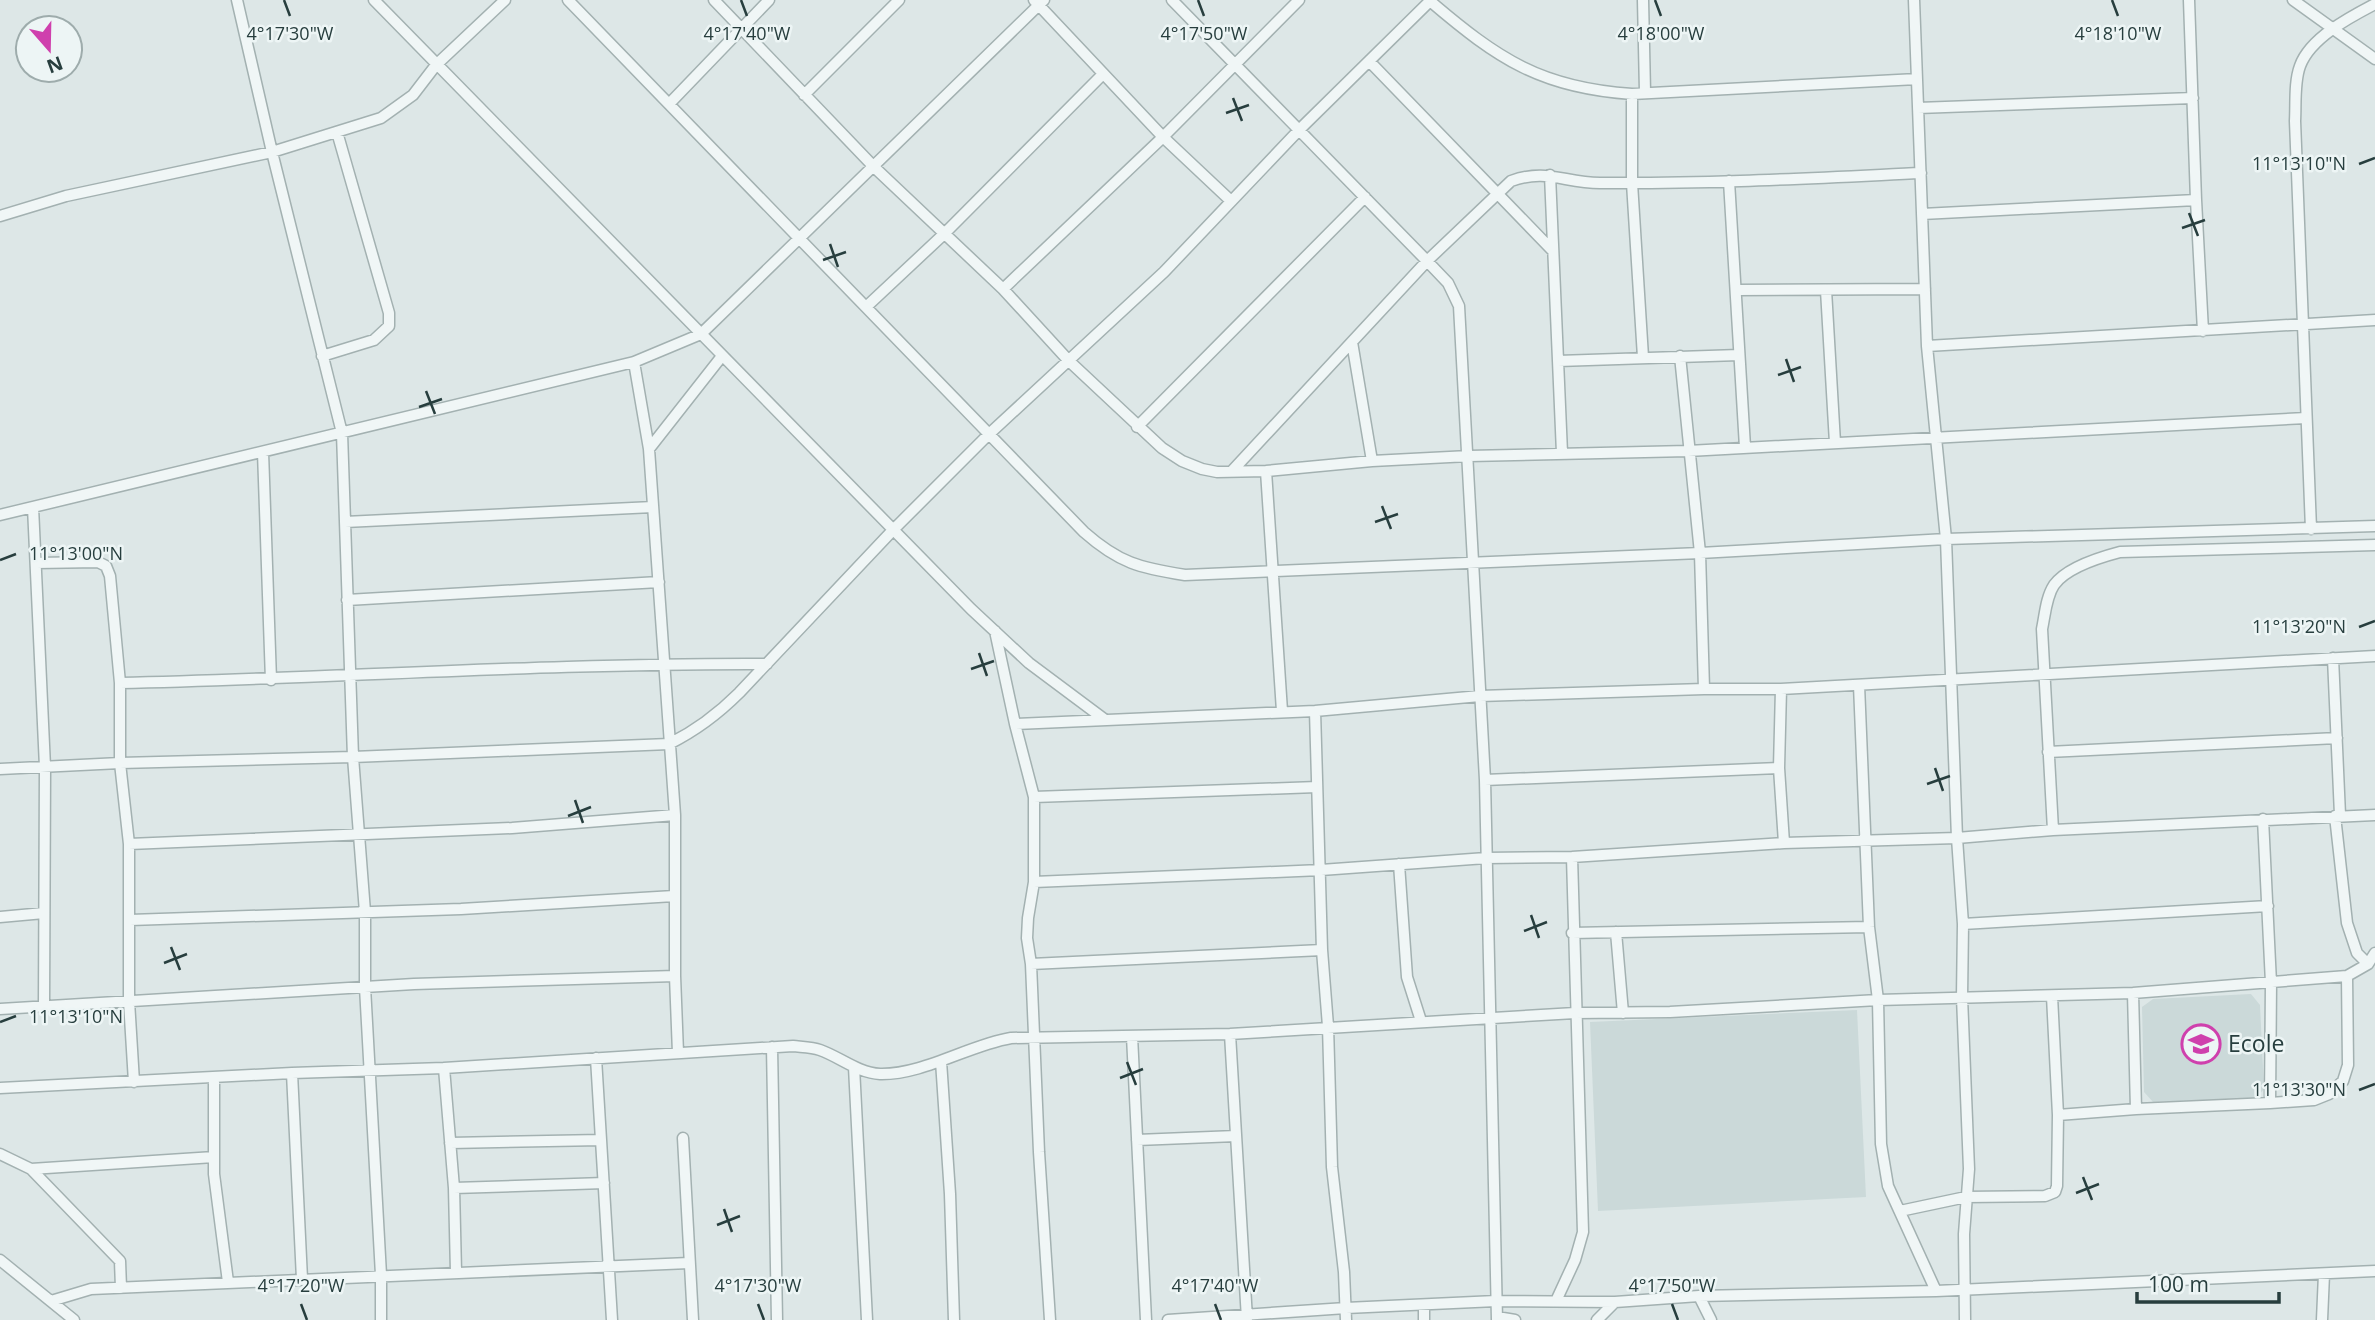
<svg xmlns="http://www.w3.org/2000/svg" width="2375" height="1320" font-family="'Open Sans',sans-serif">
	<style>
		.built { fill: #cbd9d9 }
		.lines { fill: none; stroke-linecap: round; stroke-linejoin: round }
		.street-casing { stroke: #a3b1b1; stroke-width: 13 }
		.street { stroke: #f0f6f6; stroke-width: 10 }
		.ticks { fill: none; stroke: #273e3e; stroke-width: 2.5 }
		.labels { text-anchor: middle; stroke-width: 5; stroke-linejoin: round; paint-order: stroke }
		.poi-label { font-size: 23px; fill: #273e3e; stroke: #edf5f5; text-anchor: start }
		.ticks-label { font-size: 18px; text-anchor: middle; fill: #273e3e; stroke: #edf5f5; stroke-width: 5; stroke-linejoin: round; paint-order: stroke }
	</style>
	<rect width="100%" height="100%" fill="#dde7e7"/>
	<path class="built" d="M 2251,994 L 2260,1005 L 2264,1089 L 2256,1098 L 2153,1102 L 2144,1092 L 2142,1007 L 2153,999 Z
		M 1857,1010 L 1866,1197 L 1598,1211 L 1590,1022 Z"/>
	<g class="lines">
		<g class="street-casing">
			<path id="street" d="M 237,0 L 272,152 L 342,433 L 353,757 L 365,912 L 365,987 L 381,1275 L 381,1320
				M 374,0 L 971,609 L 1029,663 L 1104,719
				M 568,0 L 1084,532 C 1119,563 1140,568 1185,575 L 1700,553 L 1946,539 L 2375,526
				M 714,0 L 874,167 L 1003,289 L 1069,361 L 1162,448 L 1182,461 L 1202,469 L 1217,472 L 1266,471 L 1372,461 L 1469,456 L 1688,451 L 2306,418
				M 1034,0 L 1163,137 L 1231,201
				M 1172,0 L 1427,261 L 1448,283 L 1459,306 L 1485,780 L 1497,1320
				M 1643,0 L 1645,92
				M 1914,0 L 1927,346 L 1946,539 L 1957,838 L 1963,924 L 1962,997 L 1969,1169 L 1964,1234 L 1965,1320
				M 2189,0 L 2196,200 L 2203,331
				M 2293,0 L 2375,59
				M 1430,1 C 1498,59 1541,88 1632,94 L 1917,79
				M 1369,61 L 1553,251
				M 1632,94 L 1632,183 L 1643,357
				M 804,95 L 899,0
				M 669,104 L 769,0
				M 1918,108 L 2193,98
				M 1550,175 L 1562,453
				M 1729,181 L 1745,447
				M 1922,214 L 2196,200
				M 0,216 L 66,196 L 272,152 L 381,118 L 413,95 L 436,65 L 505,0
				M 1003,289 L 1163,137 L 1299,0
				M 1737,290 L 1925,289
				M 1826,290 L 1835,443
				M 866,307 L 944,234 L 1103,74
				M 1352,342 L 1372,461
				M 1927,346 L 2375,320
				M 322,356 L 374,340 L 389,326 L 389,313 L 337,132
				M 1680,356 L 1700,553 L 1704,689
				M 1558,361 L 1739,355
				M 634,362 L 649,449 L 675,815 L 675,976 L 678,1053
				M 1137,427 L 1365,197
				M 649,449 L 722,356
				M 263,452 L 271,680
				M 1232,471 L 1427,261 L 1511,181 C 1547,168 1564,183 1600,183 C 1707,184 1814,178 1921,173
				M 1266,471 L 1282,711
				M 33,507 L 45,767 L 44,1006
				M 0,515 L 634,362 L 701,334 L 1044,0
				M 345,522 L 653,507
				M 2311,529 L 2295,121 C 2296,104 2294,82 2300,66 C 2310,38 2350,17 2375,4
				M 36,563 L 98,562 L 106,566 L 110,576 L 120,683 L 120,763 L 129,844 L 129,1001 L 134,1082
				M 347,600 L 659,582
				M 995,631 L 1015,724 L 1034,797 L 1034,882 L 1028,918 L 1027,938 L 1031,964 L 1039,1152 L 1050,1320
				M 2333,658 L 2340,815
				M 120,683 C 335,678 551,663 767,664
				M 1859,685 L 1869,927 L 1878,1000 L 1881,1144 L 1888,1186 L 1936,1291
				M 1781,689 L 1779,768 L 1784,843
				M 1315,711 L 1322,950 L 1328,1026 L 1332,1167 L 1344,1272 L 1346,1320
				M 1015,724 L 1315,711 L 1480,696 L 1704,689 L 1781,689 L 2375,656
				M 2048,752 L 2337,738
				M 0,769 L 120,763 L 353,757 L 669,744 C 697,730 718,714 739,693 L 893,530 L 988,435 L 1164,272 L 1299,130 L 1431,0
				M 1485,780 L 1779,768
				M 1034,797 L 1317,787
				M 2335,816 L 2347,923 L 2357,953 L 2368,964
				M 2053,830 L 2042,629 C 2045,615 2046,597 2054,585 C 2066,568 2101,557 2120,552 L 2375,545
				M 129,844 L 512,828 L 675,815
				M 1399,864 L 1407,977 L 1421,1021
				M 1034,882 L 1321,870 L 1486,858 L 1572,857 L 1784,843 L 1957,838 L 2053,830 L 2375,815
				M 0,917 L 44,913
				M 130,920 L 461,909 L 674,896
				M 1963,924 L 2268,906
				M 1616,932 L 1623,1013
				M 1572,933 L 1869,927
				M 1031,964 L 1322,950
				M 2133,993 L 2136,1109
				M 0,1009 L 414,984 L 675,976
				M 1230,1034 L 1247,1319
				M 1132,1036 L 1146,1320
				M 772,1047 L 777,1320
				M 596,1058 L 612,1320
				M 941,1061 L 950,1194 L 954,1320
				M 854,1067 L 867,1320
				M 444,1068 L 454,1188 L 456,1272
				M 292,1073 L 302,1279
				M 214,1077 L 214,1174 L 228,1282
				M 0,1088 L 292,1073 L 444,1068 L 793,1046 C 801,1047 812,1047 820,1050 C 840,1057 858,1073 880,1074 C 923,1075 969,1045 1011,1038 L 1230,1034 L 1575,1013 L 1670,1012 L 1878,1000 L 2133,993 L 2347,976 L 2368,964 L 2375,953
				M 2270,1103 L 2314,1100 L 2329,1094 L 2343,1081 L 2348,1065 L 2347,976
				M 2058,1115 L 2136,1109 L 2270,1103 L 2271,983 L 2263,819
				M 683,1138 L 693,1320
				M 1137,1140 L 1236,1136
				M 450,1143 L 601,1140
				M 0,1154 L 31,1169 L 214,1157
				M 31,1169 L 120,1261 L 121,1288
				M 454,1188 L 604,1183
				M 1900,1211 L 1966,1197 L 2045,1196 L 2055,1192 L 2057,1186 L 2058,1115 L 2052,996
				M 0,1260 L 74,1320
				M 1699,1296 L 1711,1320
				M 51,1301 L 91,1289 L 689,1263
				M 1556,1301 L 1575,1260 L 1583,1232 L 1572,857
				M 1424,1305 L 1424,1320
				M 1497,1317 L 1515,1320
				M 1168,1320 L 1346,1308 L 1496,1301 L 1615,1302 L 1699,1296 L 1936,1291 L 2375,1271
				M 1597,1320 L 1615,1302
				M 2322,1320 L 2324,1274"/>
		</g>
		<use href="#street" class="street"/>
	</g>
	<path class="ticks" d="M 284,0 L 290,16M 741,0 L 747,16M 1198,0 L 1204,16M 1655,0 L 1661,16M 2112,0 L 2118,16M 1233,98 L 1242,121M 1226,113 L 1249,105M 2359,164 L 2375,158M 2189,213 L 2198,236M 2182,228 L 2205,220M 830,244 L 838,267M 823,260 L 846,252M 1786,359 L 1794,382M 1778,375 L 1801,367M 426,391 L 435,414M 419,407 L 442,399M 1382,506 L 1391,529M 1375,522 L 1398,514M 0,560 L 16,554M 2359,627 L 2375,621M 979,653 L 987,676M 971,669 L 994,661M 1935,768 L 1943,791M 1927,784 L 1950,776M 575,800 L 583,823M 568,816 L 591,807M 1531,915 L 1539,938M 1524,931 L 1547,922M 171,947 L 180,970M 164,963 L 187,954M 0,1022 L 16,1016M 1127,1062 L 1136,1085M 1120,1078 L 1143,1069M 2359,1090 L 2375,1084M 2083,1177 L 2092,1200M 2076,1193 L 2099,1184M 724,1209 L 732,1232M 717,1225 L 740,1216M 301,1304 L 307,1320M 758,1304 L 764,1320M 1215,1304 L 1221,1320M 1672,1304 L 1678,1320"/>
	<defs>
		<g id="school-ring" transform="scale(2.0125)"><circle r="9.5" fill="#edf5f5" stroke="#cf40ad" stroke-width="1.5"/><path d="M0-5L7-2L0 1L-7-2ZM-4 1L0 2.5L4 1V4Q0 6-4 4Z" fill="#cf40ad"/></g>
	</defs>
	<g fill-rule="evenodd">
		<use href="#school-ring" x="2201" y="1044"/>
	</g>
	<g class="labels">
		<g class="poi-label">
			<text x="2228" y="1052">Ecole</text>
		</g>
	</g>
	<g class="ticks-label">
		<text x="290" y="40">4°17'30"W</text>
		<text x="1204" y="40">4°17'50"W</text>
		<text x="1661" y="40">4°18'00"W</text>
		<text x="747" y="40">4°17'40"W</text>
		<text x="2118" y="40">4°18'10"W</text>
		<text x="2299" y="170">11°13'10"N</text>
		<text x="76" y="560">11°13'00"N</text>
		<text x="2299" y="633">11°13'20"N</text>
		<text x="76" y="1023">11°13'10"N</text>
		<text x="2299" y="1096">11°13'30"N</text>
		<text x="301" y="1292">4°17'20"W</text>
		<text x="758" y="1292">4°17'30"W</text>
		<text x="1215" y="1292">4°17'40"W</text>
		<text x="1672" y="1292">4°17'50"W</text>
	</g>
	<g transform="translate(49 49) rotate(160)"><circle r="33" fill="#edf5f5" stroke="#9eacac" stroke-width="2"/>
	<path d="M0-5L12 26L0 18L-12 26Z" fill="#cf40ad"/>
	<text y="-10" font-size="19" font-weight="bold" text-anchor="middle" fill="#273e3e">N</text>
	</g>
	<path d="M2137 1292v10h142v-10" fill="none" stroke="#273e3e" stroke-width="3.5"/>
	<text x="2148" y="1292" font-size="21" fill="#273e3e" stroke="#edf5f5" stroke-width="5" paint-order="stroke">100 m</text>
</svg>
